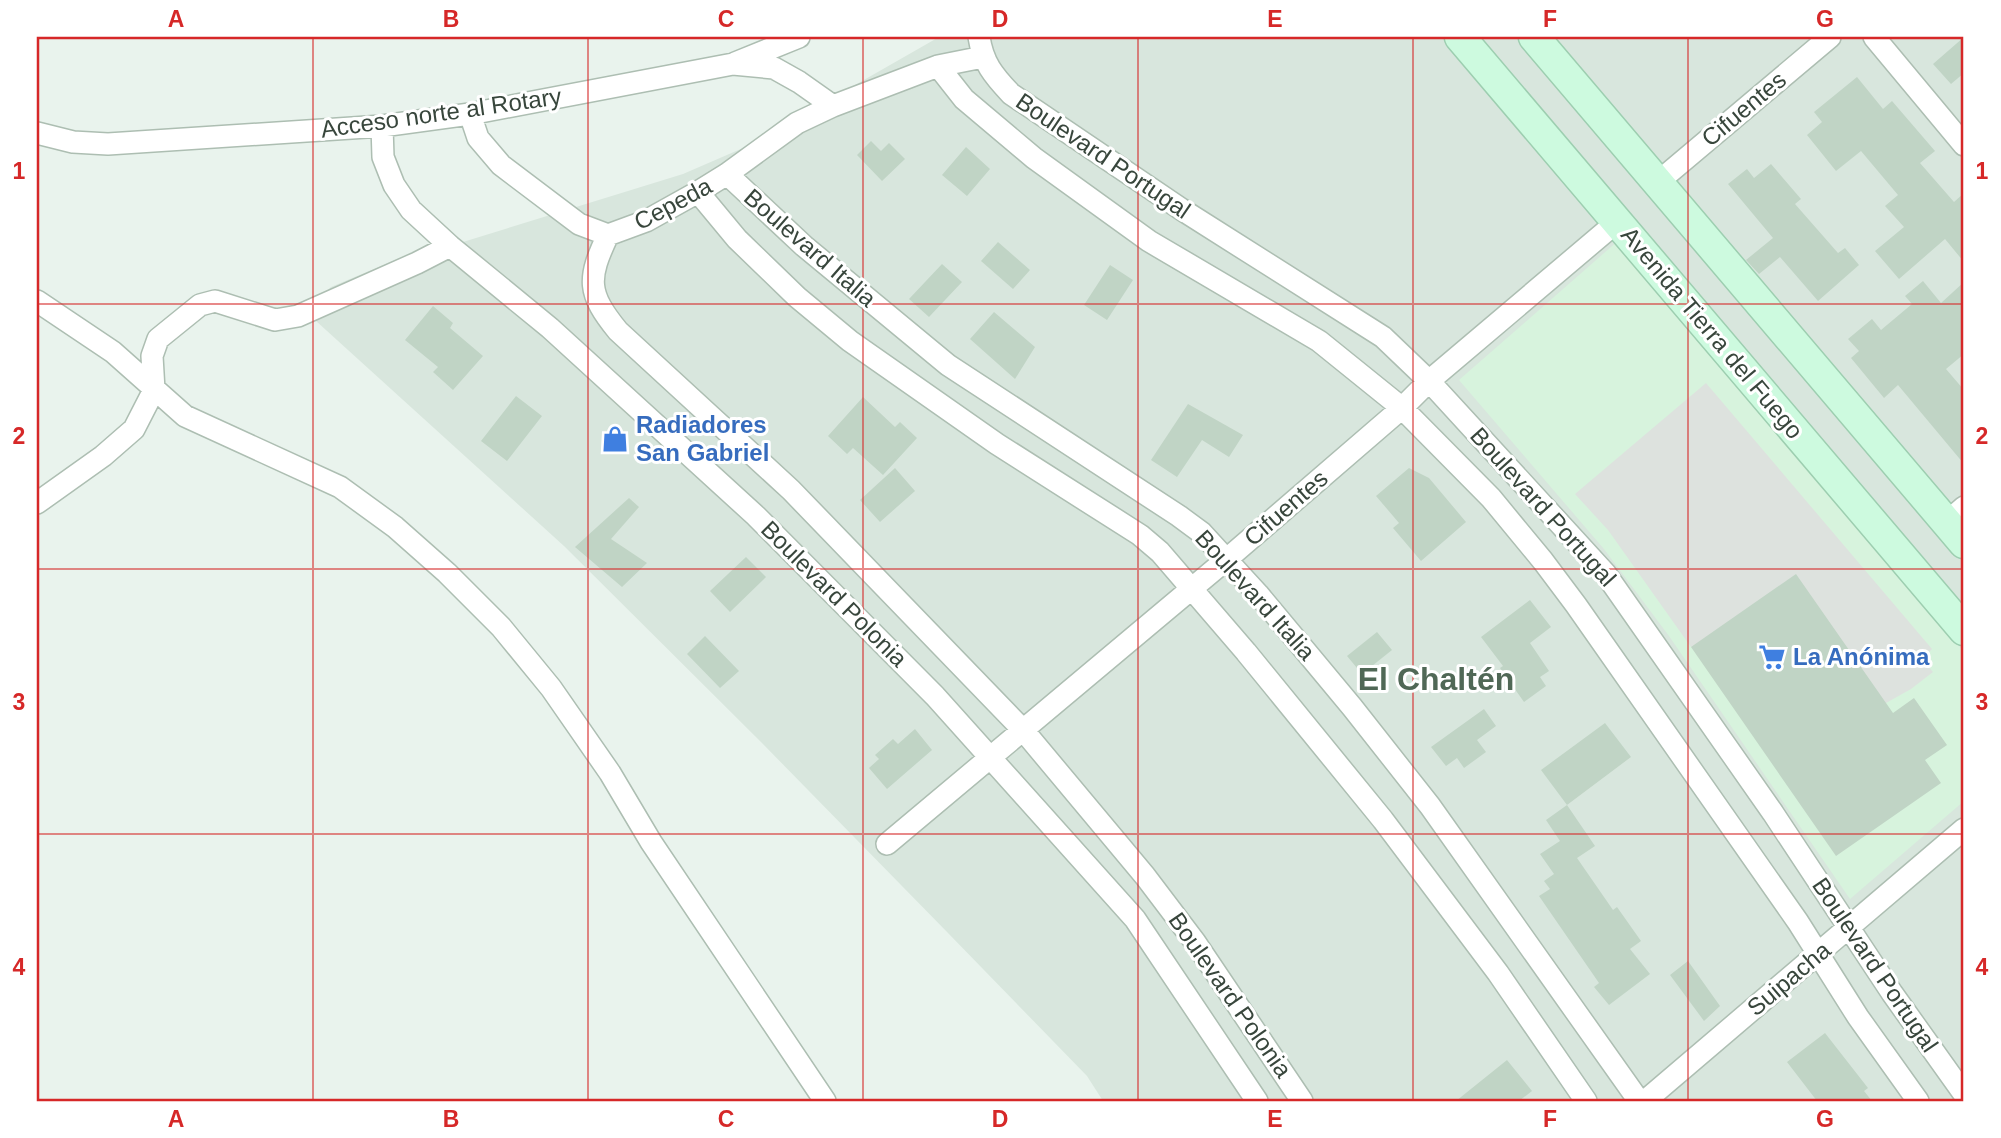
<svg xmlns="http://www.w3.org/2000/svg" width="2001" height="1138" font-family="Arial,sans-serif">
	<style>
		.residential { fill: #d8e6dd }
		.commercial { fill: #d7f3dd }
		.parking { fill: #dde2de }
		.building { fill: #c0d4c5 }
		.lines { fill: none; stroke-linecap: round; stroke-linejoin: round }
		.street-casing { stroke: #adbeb2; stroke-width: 24 }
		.secondary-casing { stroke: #9dceb0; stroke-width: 33 }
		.street { stroke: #fff; stroke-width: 21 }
		.secondary { stroke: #cdfadf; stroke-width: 30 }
		.grid { fill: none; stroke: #d62828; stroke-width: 2; stroke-opacity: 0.55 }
		.labels { text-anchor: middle; stroke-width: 6; stroke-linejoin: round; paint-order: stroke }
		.street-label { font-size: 24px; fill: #38463c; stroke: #fff }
		.shop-label { font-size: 24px; font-weight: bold; fill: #366cbe; stroke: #fff; text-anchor: start }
		.district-label { font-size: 32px; font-weight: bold; fill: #506856; stroke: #fff }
		.neatline { fill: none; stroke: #d62828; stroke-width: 2.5 }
		.grid-label { font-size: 23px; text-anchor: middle; font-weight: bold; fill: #d62828 }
	</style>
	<rect width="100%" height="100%" fill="#e9f3ed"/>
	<path class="residential" d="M 939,37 L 1964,37 L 1964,1101 L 1103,1101 L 1087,1076 L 948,933 L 761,742 L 564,546 L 305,311 L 331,287 L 419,250 L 450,246 L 683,174 L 750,145 Z"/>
	<path class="commercial" d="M 1619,240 L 1964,652 L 1964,801 L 1850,899 L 1669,636 L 1604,549 L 1459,380 Z"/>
	<path class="parking" d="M 1706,383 L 1932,649 L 1922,659 L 1933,672 L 1911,689 L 1886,703 L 1691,647 L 1608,530 L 1575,494 Z"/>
	<path class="building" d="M 1964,37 L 1964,73 L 1951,84 L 1933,64 Z
		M 1857,77 L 1883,109 L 1892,101 L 1935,151 L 1920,163 L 1954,202 L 1964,193 L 1964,262 L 1945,239 L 1899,279 L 1875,251 L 1904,227 L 1885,206 L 1898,195 L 1861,151 L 1836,171 L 1807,135 L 1822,122 L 1814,112 Z
		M 871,141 L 881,151 L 889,143 L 905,159 L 882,181 L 857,155 Z
		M 966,147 L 990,169 L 967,196 L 942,175 Z
		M 1771,164 L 1801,199 L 1795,204 L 1838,253 L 1845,248 L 1859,265 L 1818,301 L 1780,257 L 1759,274 L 1746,260 L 1773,238 L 1728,184 L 1747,169 L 1754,178 Z
		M 998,242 L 1030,270 L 1013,289 L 981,261 Z
		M 942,264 L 962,282 L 929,317 L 909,299 Z
		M 1110,265 L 1133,280 L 1107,320 L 1084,305 Z
		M 1923,281 L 1941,303 L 1964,282 L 1964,354 L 1946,369 L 1964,390 L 1964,464 L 1898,385 L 1884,398 L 1851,358 L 1859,351 L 1848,339 L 1872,319 L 1881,330 L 1912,304 L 1905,296 Z
		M 433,306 L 453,323 L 450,328 L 483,356 L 453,390 L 433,372 L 438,367 L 405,340 Z
		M 994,312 L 1035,347 L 1015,379 L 970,339 Z
		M 516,396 L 542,416 L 507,461 L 481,441 Z
		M 863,397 L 895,427 L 900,422 L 917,438 L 883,475 L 853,448 L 847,454 L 828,436 Z
		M 1188,404 L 1243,435 L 1229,457 L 1202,440 L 1177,477 L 1151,460 Z
		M 895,468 L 915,491 L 880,522 L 860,500 Z
		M 1409,468 L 1429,478 L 1466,522 L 1421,561 L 1393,528 L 1399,523 L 1376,496 Z
		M 629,498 L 639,507 L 611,539 L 647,563 L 622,587 L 575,547 Z
		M 746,557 L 766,577 L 730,612 L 710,591 Z
		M 1796,574 L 1893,713 L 1914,698 L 1947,745 L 1925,760 L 1941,783 L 1836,856 L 1691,647 Z
		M 1530,600 L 1551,627 L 1530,643 L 1549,671 L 1540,677 L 1546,686 L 1524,702 L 1500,668 L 1503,666 L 1481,637 Z
		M 1377,632 L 1392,650 L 1362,674 L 1347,656 Z
		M 705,636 L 739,671 L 720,688 L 687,654 Z
		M 1484,709 L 1496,726 L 1477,740 L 1486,752 L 1464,768 L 1457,758 L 1446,766 L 1431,747 Z
		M 1605,723 L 1631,757 L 1567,805 L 1541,770 Z
		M 915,729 L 932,750 L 887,789 L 869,768 L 879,759 L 875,755 L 893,739 L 898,744 Z
		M 1567,805 L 1595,846 L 1577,858 L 1613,910 L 1617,907 L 1641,941 L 1630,949 L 1650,974 L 1609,1005 L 1594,987 L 1599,983 L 1539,896 L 1550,889 L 1544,881 L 1554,874 L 1540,854 L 1560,841 L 1546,820 Z
		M 1688,961 L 1720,1006 L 1704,1021 L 1670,975 Z
		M 1825,1033 L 1868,1088 L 1864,1091 L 1872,1101 L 1817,1101 L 1787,1062 Z
		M 1507,1060 L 1532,1091 L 1519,1101 L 1456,1101 Z"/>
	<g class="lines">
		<g class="street-casing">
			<path id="street" d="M 979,37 C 983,63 993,75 1011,94 L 1181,209 L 1383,337 L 1429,381 L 1605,573 L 1773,813 L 1892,993 L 1964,1094
				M 1874,37 L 1964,145
				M 735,63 L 799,37
				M 938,66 L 964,99 L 1034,158 L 1149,241 L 1319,341 L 1402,408 L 1491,498 L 1543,561 L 1576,605 L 1798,922 L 1858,1017 L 1918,1101
				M 470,114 L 478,138 L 501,165 L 579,224 L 608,235 L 646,221 L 698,192 L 727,174 L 797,123 L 833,106 L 938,66 L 983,57
				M 382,126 L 383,157 L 394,185 L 411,210 L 450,246 L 550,328 L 756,516 L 935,696 L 1135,919 L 1257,1101
				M 37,133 L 73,142 L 108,144 L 382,126 L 470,114 L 733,64 L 774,68 L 799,82 L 833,106
				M 727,174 L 804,246 L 948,365 L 1179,516 L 1202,533 L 1258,594 L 1352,707 L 1430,806 L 1639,1101
				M 1658,182 L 1830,37
				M 698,192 L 737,239 L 797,297 L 850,341 L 997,444 L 1140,535 L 1160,552 L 1246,652 L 1383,820 L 1498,973 L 1586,1101
				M 608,235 C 587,279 587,293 618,331 L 791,490 L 1023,730 L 1145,876 L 1195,942 L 1302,1101
				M 37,301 L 113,352 L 185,416 L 340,487 L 395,527 L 447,573 L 501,627 L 551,688 L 610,773 L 651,842 L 825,1101
				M 37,503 L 103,456 L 134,429 L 154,390 L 152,356 L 158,339 L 200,305 L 215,301 L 275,320 L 298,316 L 417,263 L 450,246
				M 1947,522 L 1964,507
				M 887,844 L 1227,559 L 1402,408 L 1429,381 L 1618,221
				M 1645,1101 L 1964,829"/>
		</g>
		<g class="secondary-casing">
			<path id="secondary" d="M 1460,37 L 1964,630
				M 1534,37 L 1964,543"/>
		</g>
		<use href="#street" class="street"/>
		<use href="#secondary" class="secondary"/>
	</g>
	<path class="grid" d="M 313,37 L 313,1101M 588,37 L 588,1101M 863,37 L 863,1101M 1138,37 L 1138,1101M 1413,37 L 1413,1101M 1688,37 L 1688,1101M 37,304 L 1964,304M 37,569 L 1964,569M 37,834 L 1964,834"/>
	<defs>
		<g id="shop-bare" transform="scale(2.1)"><path d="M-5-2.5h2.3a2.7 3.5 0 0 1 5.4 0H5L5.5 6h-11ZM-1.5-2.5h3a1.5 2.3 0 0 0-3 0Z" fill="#3f7fe0" stroke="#fff" stroke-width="2.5" paint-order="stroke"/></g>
		<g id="supermarket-bare" transform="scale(2.1)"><path d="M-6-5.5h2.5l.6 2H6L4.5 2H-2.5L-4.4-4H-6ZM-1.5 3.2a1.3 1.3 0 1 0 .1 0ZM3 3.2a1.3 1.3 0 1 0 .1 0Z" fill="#3f7fe0" stroke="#fff" stroke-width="2.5" paint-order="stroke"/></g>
	</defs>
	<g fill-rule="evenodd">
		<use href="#shop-bare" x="615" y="439"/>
		<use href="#supermarket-bare" x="1772" y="657"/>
	</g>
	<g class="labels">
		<g class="street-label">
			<text transform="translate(1744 109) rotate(-40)" y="8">Cifuentes</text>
			<text transform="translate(441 113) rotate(-8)" y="8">Acceso norte al Rotary</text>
			<text transform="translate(1103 156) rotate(34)" y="8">Boulevard Portugal</text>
			<text transform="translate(673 204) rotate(-28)" y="8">Cepeda</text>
			<text transform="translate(810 248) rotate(41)" y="8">Boulevard Italia</text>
			<text transform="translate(1712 333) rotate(50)" y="8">Avenida Tierra del Fuego</text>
			<text transform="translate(1543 507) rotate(48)" y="8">Boulevard Portugal</text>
			<text transform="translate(1286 508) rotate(-41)" y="8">Cifuentes</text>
			<text transform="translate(834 594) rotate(45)" y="8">Boulevard Polonia</text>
			<text transform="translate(1255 595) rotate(48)" y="8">Boulevard Italia</text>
			<text transform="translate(1875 965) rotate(56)" y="8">Boulevard Portugal</text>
			<text transform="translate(1789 979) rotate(-40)" y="8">Suipacha</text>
			<text transform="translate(1230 995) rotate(55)" y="8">Boulevard Polonia</text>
		</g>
		<g class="shop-label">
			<text x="636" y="433">Radiadores<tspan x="636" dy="28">San Gabriel</tspan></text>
			<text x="1793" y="665">La Anónima</text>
		</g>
		<g class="district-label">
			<text x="1436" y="690">El Chaltén</text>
		</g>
	</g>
	<rect width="2001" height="1138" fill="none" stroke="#ffffff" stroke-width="77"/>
	<rect x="38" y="38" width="1924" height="1062" class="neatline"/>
	<g class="grid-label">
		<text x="176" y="27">A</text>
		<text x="451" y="27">B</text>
		<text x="726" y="27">C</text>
		<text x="1000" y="27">D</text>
		<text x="1275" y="27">E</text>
		<text x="1550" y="27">F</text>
		<text x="1825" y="27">G</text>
		<text x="19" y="179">1</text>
		<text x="1982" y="179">1</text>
		<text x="19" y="444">2</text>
		<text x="1982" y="444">2</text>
		<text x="19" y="710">3</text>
		<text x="1982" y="710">3</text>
		<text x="19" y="975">4</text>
		<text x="1982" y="975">4</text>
		<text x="176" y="1127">A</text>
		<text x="451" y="1127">B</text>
		<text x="726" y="1127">C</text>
		<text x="1000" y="1127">D</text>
		<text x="1275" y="1127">E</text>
		<text x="1550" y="1127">F</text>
		<text x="1825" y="1127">G</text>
	</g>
</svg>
